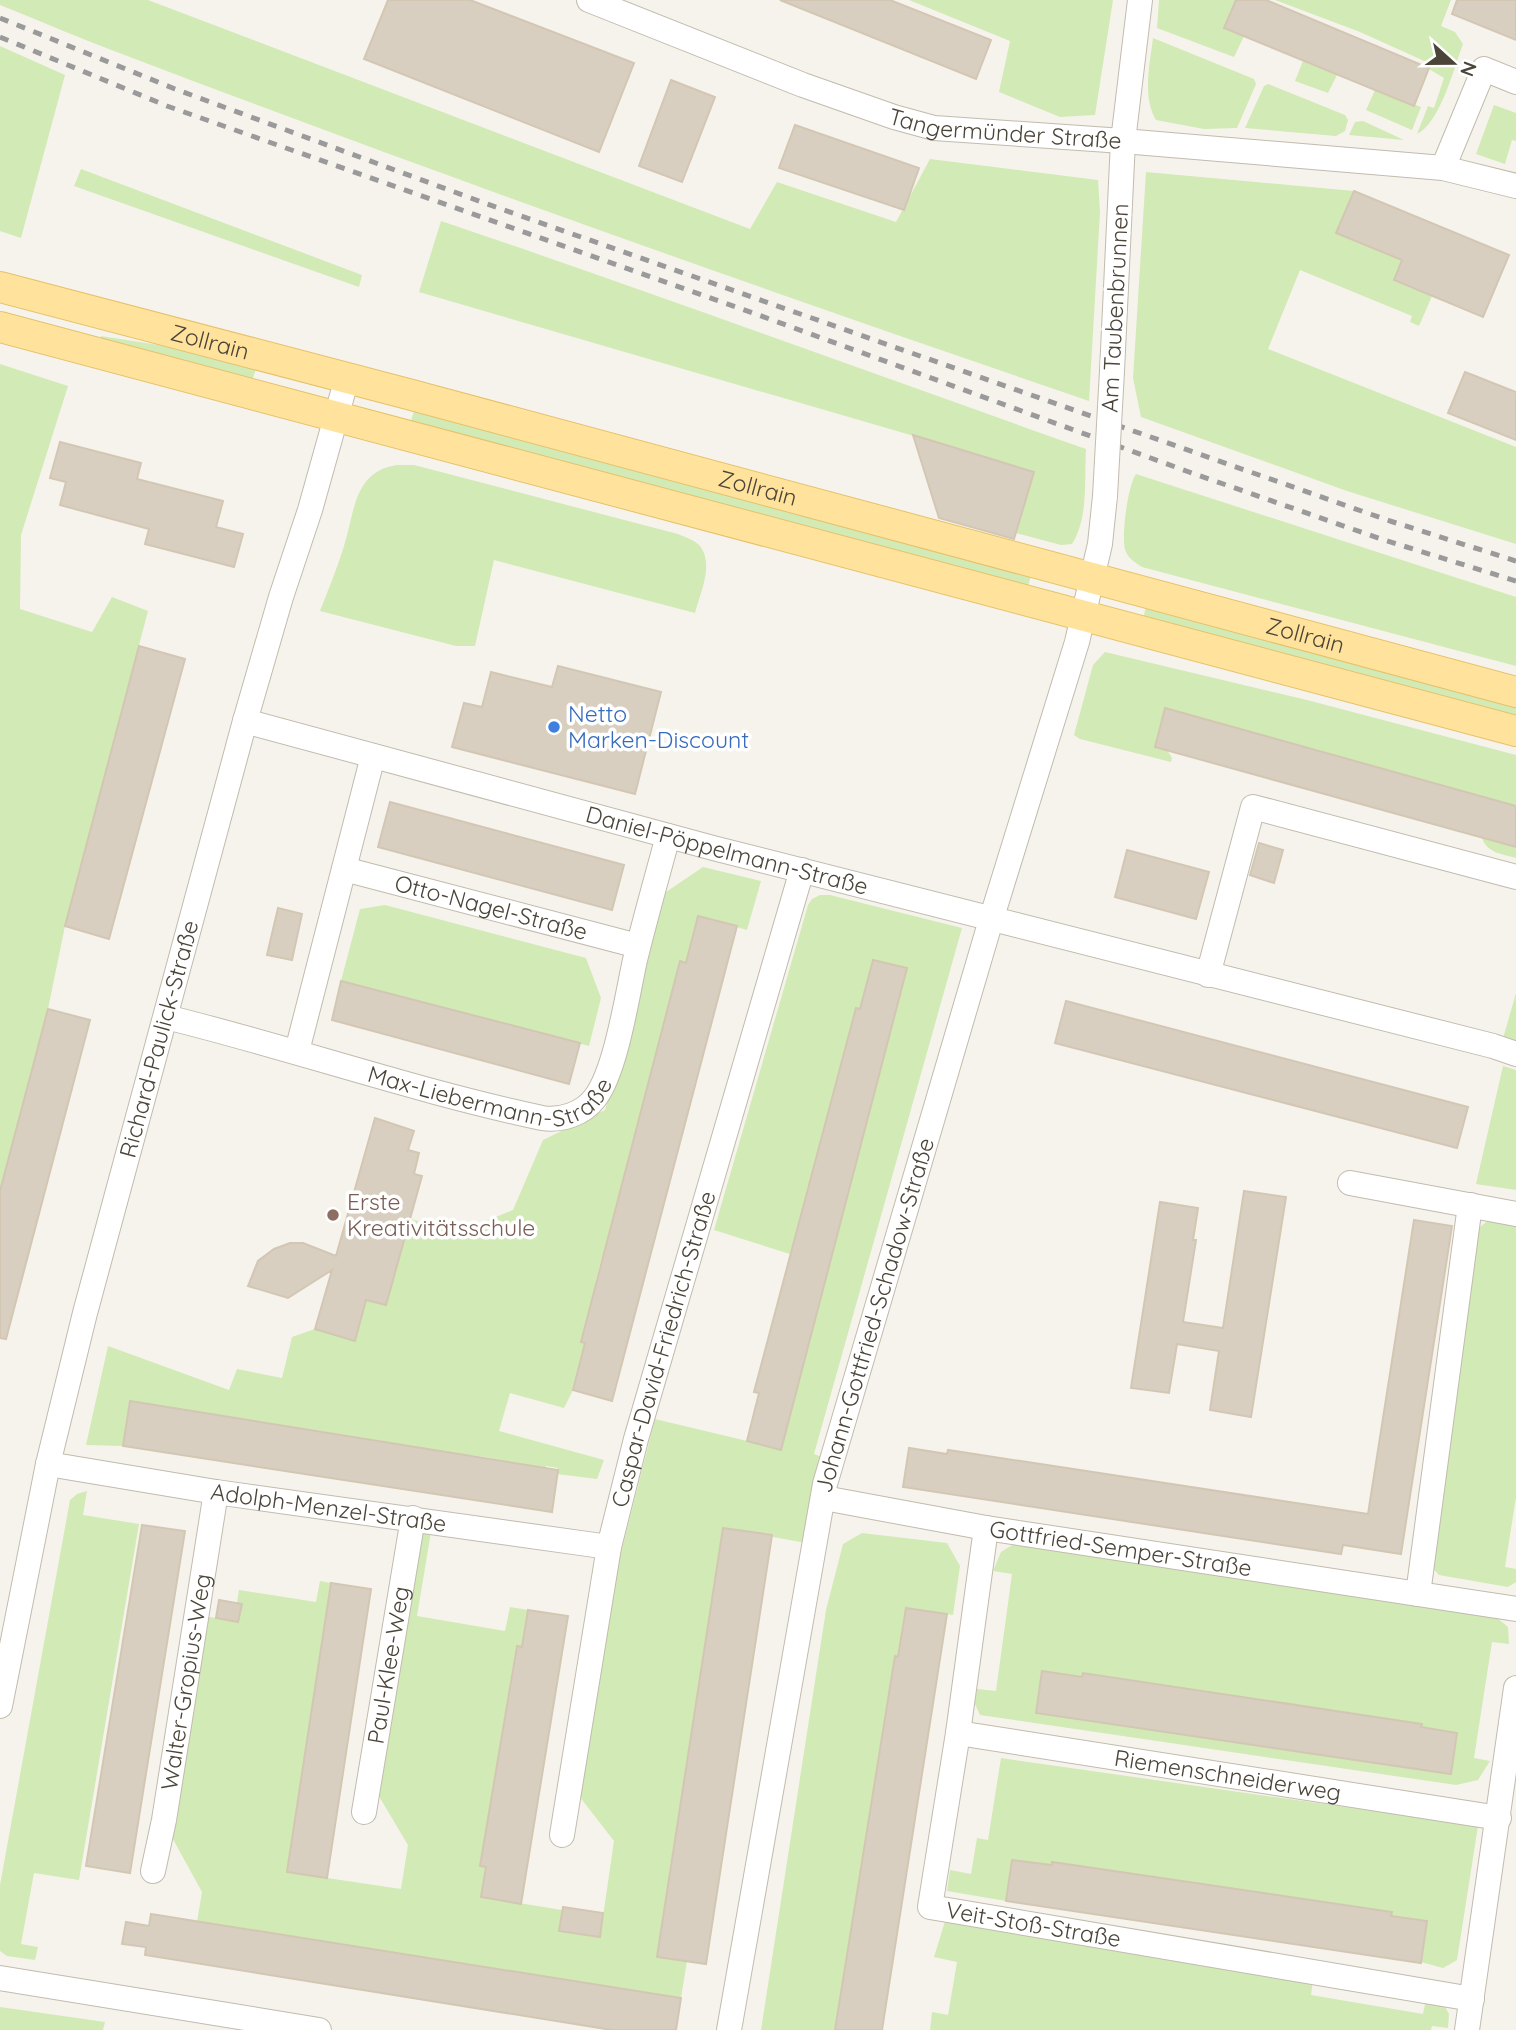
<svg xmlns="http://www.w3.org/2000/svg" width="1516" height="2030" font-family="Quicksand,sans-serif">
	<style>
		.green { fill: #d2eab5; fill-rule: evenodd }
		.building { fill: #d8cfc1; stroke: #d3c7b4; stroke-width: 2 }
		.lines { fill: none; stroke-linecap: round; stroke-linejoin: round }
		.minor-casing { stroke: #c2bbae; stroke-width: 26 }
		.major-casing { stroke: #e6c16a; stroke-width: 32 }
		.minor { stroke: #fff; stroke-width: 24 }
		.major { stroke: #ffe39c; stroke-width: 30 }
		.rail { stroke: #9a9a9a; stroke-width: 5; stroke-dasharray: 9 9; stroke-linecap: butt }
		.minor-bridge-casing { stroke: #c2bbae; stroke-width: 26; stroke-linecap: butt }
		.minor-bridge { stroke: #fff; stroke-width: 24 }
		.shop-dot { fill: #3f7fe0; stroke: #fff; stroke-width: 2.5 }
		.education-dot { fill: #8d6e63; stroke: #fff; stroke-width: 2.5 }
		.labels { text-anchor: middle; stroke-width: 7; stroke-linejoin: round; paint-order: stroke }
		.street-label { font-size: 23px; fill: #4b4439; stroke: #fff }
		.shop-label { font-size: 23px; fill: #366cbe; stroke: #fff; text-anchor: start }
		.education-label { font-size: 23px; fill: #785e54; stroke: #fff; text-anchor: start }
	</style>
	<rect width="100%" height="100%" fill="#f6f3ec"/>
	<path class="green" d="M 0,0 L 148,0 L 750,229 L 777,182 L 896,222 L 930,159 L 1098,180 L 1100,212 L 1089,401 C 768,291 447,178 130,57 C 86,41 43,22 0,5 Z
		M 909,0 L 1113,0 L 1095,115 L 1060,117 L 999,92 L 1010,41 Z
		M 1159,0 L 1236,0 L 1224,28 L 1244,36 L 1234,57 L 1157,28 Z
		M 1275,0 L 1451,0 L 1441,26 L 1455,32 L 1463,44 C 1454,68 1440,123 1417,134 L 1428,106 L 1434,108 L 1444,78 L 1429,69 L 1431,64 L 1360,32 Z
		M 1153,38 L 1254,79 L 1256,84 L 1237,128 L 1204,129 L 1156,120 C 1142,97 1150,63 1153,38 Z
		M 0,46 L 65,75 L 21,238 L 0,231 Z
		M 1303,61 L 1337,75 L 1328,93 L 1295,81 Z
		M 1268,84 L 1345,115 L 1348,120 L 1345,131 L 1336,136 L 1245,128 L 1264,86 Z
		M 1375,90 L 1421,107 L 1412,130 L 1366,110 Z
		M 1494,105 L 1516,113 L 1516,141 L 1512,140 L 1505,164 L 1476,154 Z
		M 1363,121 L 1404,140 L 1349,135 L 1355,122 Z
		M 81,169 L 362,275 L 359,287 L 74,186 Z
		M 1146,172 L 1354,191 L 1336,233 L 1402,260 L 1394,281 L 1432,296 L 1419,326 L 1410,322 L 1412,316 L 1300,270 L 1268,349 L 1516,447 L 1516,544 L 1347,491 L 1141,417 L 1133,378 Z
		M 441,221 C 657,294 871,373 1086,449 C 1084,479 1089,517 1072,544 L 1061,545 L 1016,533 L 1034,471 L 419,292 Z
		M 101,336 L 165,346 L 256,369 L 252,381 L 100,341 Z
		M 0,364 L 68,386 L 21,535 L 20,609 L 92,632 L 112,597 L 148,611 L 65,926 L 48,1009 L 0,1191 Z
		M 414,411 L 1031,576 L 1027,589 L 410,424 Z
		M 397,465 L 414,465 L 678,534 C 685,537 694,540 699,545 C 715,563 700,593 695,613 L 494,560 L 475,646 L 456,646 L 320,611 C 329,588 339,564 346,539 C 355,507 356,471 397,465 Z
		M 1136,474 L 1516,597 L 1516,666 L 1142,567 C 1136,563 1129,559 1126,552 C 1120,541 1128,484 1136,474 Z
		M 1146,606 L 1516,704 L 1516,717 L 1143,619 Z
		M 1105,652 L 1307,700 L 1516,755 L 1516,806 L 1166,709 L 1155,746 L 1167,750 L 1172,758 L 1171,762 L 1080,739 L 1074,735 L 1093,665 Z
		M 1482,838 L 1516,847 L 1516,858 C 1502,854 1487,853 1482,838 Z
		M 703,867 L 761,881 L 747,930 L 698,916 L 686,963 L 680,962 L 626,1166 L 623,1198 L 618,1197 L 611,1224 L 616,1226 L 607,1258 L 602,1257 L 595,1284 L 600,1286 L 592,1317 L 587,1316 L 581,1341 L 585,1343 L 573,1390 L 564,1408 L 510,1393 L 499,1431 L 604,1460 L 597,1479 L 557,1474 L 558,1468 L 546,1466 L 545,1472 C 508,1459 468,1452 429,1454 L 429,1449 L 402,1444 L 401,1449 L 382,1441 L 333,1433 L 213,1414 L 146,1408 L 146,1403 L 131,1401 L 123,1446 L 86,1445 L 108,1346 L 229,1390 L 237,1369 L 282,1378 L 292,1337 L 315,1329 L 355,1340 L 366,1300 L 386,1304 L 411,1219 L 458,1232 L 513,1210 L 543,1140 L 605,1110 L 666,892 Z
		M 820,895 L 830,895 L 962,928 L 814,1454 L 827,1459 L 806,1543 L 723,1528 L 669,1874 L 675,1875 L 667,1891 L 662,1922 L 667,1924 L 665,1940 L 659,1939 L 657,1956 L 687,1961 L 681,1998 L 197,1922 L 202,1892 L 168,1830 L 204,1616 L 238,1622 L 241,1604 L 237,1603 L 239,1590 L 316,1602 L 320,1581 L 331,1583 L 287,1872 L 401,1889 L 408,1845 L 374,1788 L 417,1529 L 431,1532 L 417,1616 L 505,1631 L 510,1607 L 528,1610 L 522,1647 L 516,1646 L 480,1866 L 486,1867 L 481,1897 L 562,1910 L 559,1931 L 600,1937 L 614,1841 L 576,1792 L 610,1596 L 655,1419 L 781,1449 L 907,969 L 873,960 L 860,1009 L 856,1008 L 817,1153 L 813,1186 L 808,1185 L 801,1213 L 805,1215 L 797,1245 L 793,1244 L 790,1254 L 714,1230 L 808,905 L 812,899 Z
		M 385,905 L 586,958 L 601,998 L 589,1046 L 341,981 L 360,909 Z
		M 1516,993 L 1516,1046 L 1502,1042 Z
		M 1503,1066 L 1516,1070 L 1516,1190 L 1476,1184 Z
		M 1489,1220 L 1516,1225 L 1516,1497 L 1505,1567 L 1516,1569 L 1516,1582 L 1508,1587 L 1439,1575 L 1429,1564 L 1477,1229 Z
		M 87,1491 L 83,1515 L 139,1524 L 79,1880 L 34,1873 L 21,1944 L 38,1947 L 35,1960 L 7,1956 L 0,1951 L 0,1885 L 70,1500 L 77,1494 Z
		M 862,1533 L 947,1543 L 960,1566 L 953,1615 L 906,1608 L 898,1657 L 895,1657 L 835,2030 L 761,2030 L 826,1610 L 843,1544 Z
		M 1014,1544 L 1496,1617 L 1508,1627 L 1509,1644 L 1492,1642 L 1474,1758 L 1490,1761 L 1478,1780 L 1456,1785 L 980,1715 L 975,1704 L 977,1689 L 996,1691 L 1012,1574 L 993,1571 L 1001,1552 ZM 1042,1671 L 1082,1677 L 1083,1673 L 1421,1724 L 1421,1727 L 1457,1733 L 1451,1773 L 1036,1712 Z
		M 1001,1758 L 1478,1826 L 1457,1960 L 1443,1968 L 1421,1962 L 1427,1921 L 1391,1916 L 1392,1913 L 1053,1862 L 1052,1865 L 1012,1860 L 1006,1901 L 947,1891 L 950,1870 L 971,1874 L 977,1838 L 988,1840 Z
		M 946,1918 L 1313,1980 L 1311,1995 L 1423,2014 L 1426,1999 L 1443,2003 L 1449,2014 L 1448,2028 L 1432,2026 L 1431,2030 L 930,2030 L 932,2012 L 948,2015 L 957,1962 L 934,1957 Z
		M 0,2007 L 105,2022 L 103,2030 L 0,2030 Z"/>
	<path class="building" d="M 388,0 L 470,0 L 634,63 L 599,152 L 364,59 Z
		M 780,0 L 890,0 L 991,40 L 976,79 Z
		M 1236,0 L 1266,0 L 1429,68 L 1414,106 L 1224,28 Z
		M 1457,0 L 1516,0 L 1516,40 L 1452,14 Z
		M 671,80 L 715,97 L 682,182 L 639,166 Z
		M 795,125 L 919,168 L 904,210 L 779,168 Z
		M 1354,191 L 1509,255 L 1483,317 L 1394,280 L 1402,260 L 1336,233 Z
		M 1465,372 L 1516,392 L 1516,440 L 1448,413 Z
		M 913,435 L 1034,472 L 1014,539 L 939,518 Z
		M 60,442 L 141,463 L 137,479 L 223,501 L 216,527 L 243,534 L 234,567 L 145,544 L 149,529 L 60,505 L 66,482 L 50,478 Z
		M 139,646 L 185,659 L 109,939 L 65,926 Z
		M 558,666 L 661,692 L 635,794 L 452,747 L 464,703 L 482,707 L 491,672 L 552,687 Z
		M 1165,708 L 1516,806 L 1516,847 L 1155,747 Z
		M 390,802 L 624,865 L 612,910 L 378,847 Z
		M 1259,843 L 1283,850 L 1274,883 L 1250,875 Z
		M 1127,850 L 1209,872 L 1196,919 L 1115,897 Z
		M 278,908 L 302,914 L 292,960 L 267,955 Z
		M 698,916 L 737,926 L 612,1401 L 573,1390 L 585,1343 L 581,1342 L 680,961 L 686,963 Z
		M 873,960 L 907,968 L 781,1450 L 747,1441 L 759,1393 L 754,1392 L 856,1008 L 860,1009 Z
		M 341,981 L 580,1043 L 569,1084 L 332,1020 Z
		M 1066,1001 L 1468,1107 L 1457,1148 L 1055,1043 Z
		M 48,1009 L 90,1020 L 6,1339 L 0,1338 L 0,1191 Z
		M 375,1118 L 414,1131 L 408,1150 L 419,1153 L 414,1174 L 422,1176 L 386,1305 L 366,1300 L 355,1341 L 315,1329 L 332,1270 L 288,1298 L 248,1286 L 258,1261 L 274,1249 L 290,1243 L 303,1243 L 336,1256 Z
		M 1244,1191 L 1286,1197 L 1251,1417 L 1210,1410 L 1219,1351 L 1177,1344 L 1169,1393 L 1131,1388 L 1160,1202 L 1198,1208 L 1193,1240 L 1196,1240 L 1183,1322 L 1223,1328 Z
		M 1414,1220 L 1452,1226 L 1401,1554 L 1343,1545 L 1341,1554 L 903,1487 L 909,1448 L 947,1454 L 948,1450 L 1368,1514 Z
		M 130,1401 L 558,1470 L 552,1512 L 123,1446 Z
		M 142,1525 L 185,1531 L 130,1873 L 86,1866 Z
		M 723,1528 L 772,1535 L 706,1964 L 657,1957 Z
		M 331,1583 L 371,1589 L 327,1878 L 287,1872 Z
		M 219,1600 L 242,1604 L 238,1622 L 216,1618 Z
		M 906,1608 L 947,1614 L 882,2030 L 835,2030 L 895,1656 L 898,1657 Z
		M 528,1610 L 568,1616 L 521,1904 L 481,1897 L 486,1867 L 480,1866 L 517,1646 L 522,1647 Z
		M 1042,1671 L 1082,1677 L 1083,1673 L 1422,1724 L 1421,1727 L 1457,1733 L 1451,1774 L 1036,1713 Z
		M 1012,1860 L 1052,1865 L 1052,1862 L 1392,1912 L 1391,1916 L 1427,1921 L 1421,1963 L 1006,1901 Z
		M 563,1907 L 603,1913 L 600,1937 L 559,1931 Z
		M 151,1914 L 681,1998 L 676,2030 L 612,2030 L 145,1955 L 146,1947 L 122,1944 L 126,1922 L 149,1926 Z"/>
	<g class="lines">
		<g class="minor-casing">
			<g id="minor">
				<path id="s1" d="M 589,0 L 803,85 L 894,117 L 934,128 L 1123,141 L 1443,168 L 1516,186"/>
				<path d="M 1443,168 L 1484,69 L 1516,82"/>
				<path d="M 1112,371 L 1123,141 L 1140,0"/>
				<path id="s2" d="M 245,721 L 713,848 L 1493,1046 L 1516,1054"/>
				<path id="s3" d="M 344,869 L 638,946"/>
				<path d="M 1208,975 L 1253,807 L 1516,877"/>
				<path id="s4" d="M 166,1017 C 292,1048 415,1091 542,1118 C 561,1121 583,1114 595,1098 C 616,1071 627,996 635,960 C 645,919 657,877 668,836"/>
				<path d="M 297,1051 L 373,756"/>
				<path d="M 1350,1183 L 1516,1214"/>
				<path id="s5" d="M 48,1464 L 216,1492 L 609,1547"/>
				<path id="s6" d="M 824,1498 L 986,1528 L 1516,1609"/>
				<path id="s7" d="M 986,1528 L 958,1733 L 930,1907 L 1472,1999"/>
				<path d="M 1418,1594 L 1470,1205"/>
				<path id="s8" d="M 0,1706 L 48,1464 L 85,1313 L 245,721 L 281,597 L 310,510 L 347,378"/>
				<path id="s9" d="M 958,1733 L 1499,1818"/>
				<path id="s10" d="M 364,1812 L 413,1518"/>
				<path id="s11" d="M 562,1835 L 609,1547 L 636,1439 L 802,870"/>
				<path id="s12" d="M 153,1871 L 164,1820 L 216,1492"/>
				<path d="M 0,1978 L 319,2030"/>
				<path id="s13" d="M 729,2030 L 825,1484 L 991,920 L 1077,642 L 1100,544 L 1105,496"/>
				<path d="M 1467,2030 L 1516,1688"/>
			</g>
		</g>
		<g class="major-casing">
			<g id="major">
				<path id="s14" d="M 0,287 L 408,394 L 1516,692"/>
				<path d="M 0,327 L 1516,731"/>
			</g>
		</g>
		<use href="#minor" class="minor"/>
		<use href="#major" class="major"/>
		<path class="rail" d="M 0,18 L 175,89 L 487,204 L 1390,521 L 1516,561
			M 0,37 L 167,106 L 753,313 L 1189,472 L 1381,539 L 1516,581"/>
		<g class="minor-bridge-casing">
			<path id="minor-bridge" d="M 1105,496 L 1112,371"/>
		</g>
		<use href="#minor-bridge" class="minor-bridge"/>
	</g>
	<circle class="shop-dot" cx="554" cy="727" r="7"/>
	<circle class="education-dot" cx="333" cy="1215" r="7"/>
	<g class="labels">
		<g class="street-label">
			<text dy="8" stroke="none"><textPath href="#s1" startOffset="439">Tangermünder Straße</textPath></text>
			<text transform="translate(1115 308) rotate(-87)" y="8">Am Taubenbrunnen</text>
			<text dy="8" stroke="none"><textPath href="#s14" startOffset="217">Zollrain</textPath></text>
			<text dy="8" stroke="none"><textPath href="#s14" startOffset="784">Zollrain</textPath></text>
			<text dy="8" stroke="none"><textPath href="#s14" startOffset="1351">Zollrain</textPath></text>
			<text dy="8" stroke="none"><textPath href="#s2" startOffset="499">Daniel-Pöppelmann-Straße</textPath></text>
			<text dy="8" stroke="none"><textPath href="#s3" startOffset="152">Otto-Nagel-Straße</textPath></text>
			<text dy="8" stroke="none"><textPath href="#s8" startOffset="686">Richard-Paulick-Straße</textPath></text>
			<text dy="8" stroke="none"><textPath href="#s4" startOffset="340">Max-Liebermann-Straße</textPath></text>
			<text dy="8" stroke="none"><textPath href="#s13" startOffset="730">Johann-Gottfried-Schadow-Straße</textPath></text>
			<text dy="8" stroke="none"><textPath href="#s11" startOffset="497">Caspar-David-Friedrich-Straße</textPath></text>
			<text dy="8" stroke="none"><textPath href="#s5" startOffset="284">Adolph-Menzel-Straße</textPath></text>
			<text dy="8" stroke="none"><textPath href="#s6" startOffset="301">Gottfried-Semper-Straße</textPath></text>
			<text dy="8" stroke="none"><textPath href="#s10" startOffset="149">Paul-Klee-Weg</textPath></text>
			<text dy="8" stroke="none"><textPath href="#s12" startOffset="192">Walter-Gropius-Weg</textPath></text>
			<text dy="8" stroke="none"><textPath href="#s9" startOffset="273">Riemenschneiderweg</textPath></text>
			<text dy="8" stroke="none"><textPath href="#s7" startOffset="488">Veit-Stoß-Straße</textPath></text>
		</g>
		<g class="shop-label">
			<text x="568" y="722">Netto<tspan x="568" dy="26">Marken-Discount</tspan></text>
		</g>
		<g class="education-label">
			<text x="347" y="1210">Erste<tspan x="347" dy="26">Kreativitätsschule</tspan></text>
		</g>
	</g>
	<g transform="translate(1453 63) rotate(111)" stroke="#ffffff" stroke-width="5" paint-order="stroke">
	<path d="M0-5L12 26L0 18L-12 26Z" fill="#4b4439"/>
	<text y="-10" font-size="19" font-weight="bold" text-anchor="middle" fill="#4b4439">N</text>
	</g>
</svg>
